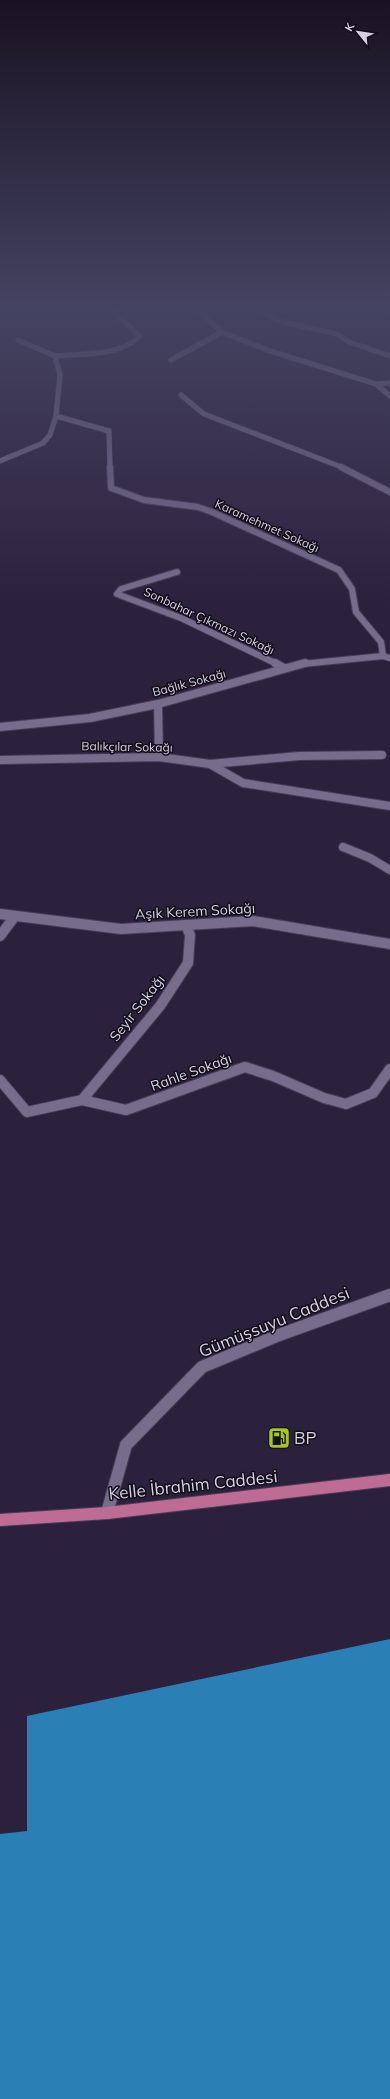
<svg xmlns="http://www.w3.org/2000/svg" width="390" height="2099" font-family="Mulish,sans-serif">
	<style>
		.water { fill: #2a80b4 }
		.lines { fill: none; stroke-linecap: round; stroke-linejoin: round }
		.minor-far3-casing { stroke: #463d55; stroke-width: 6 }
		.minor-far2-casing { stroke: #463d55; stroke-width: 8 }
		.minor-far1-casing { stroke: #463d55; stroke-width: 10 }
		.minor-casing { stroke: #463d55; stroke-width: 12 }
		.tertiary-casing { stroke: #463d55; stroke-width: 14 }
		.primary-casing { stroke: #463d55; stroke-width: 14 }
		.minor-far3 { stroke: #776c8c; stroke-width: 5 }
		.minor-far2 { stroke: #776c8c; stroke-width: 6 }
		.minor-far1 { stroke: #776c8c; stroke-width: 8 }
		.minor { stroke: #776c8c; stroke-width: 10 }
		.tertiary { stroke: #776c8c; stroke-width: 12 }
		.primary { stroke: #bf6c94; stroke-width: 12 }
		.labels { text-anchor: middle; stroke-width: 3; stroke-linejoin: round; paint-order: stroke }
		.far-street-label { font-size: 12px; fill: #d6d0e3; stroke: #120e1a }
		.street-label { font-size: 14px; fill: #d6d0e3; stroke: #120e1a }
		.near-street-label { font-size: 17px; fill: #d6d0e3; stroke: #120e1a }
		.near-poi-label { font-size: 17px; fill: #d6d0e3; stroke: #120e1a; text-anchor: start }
	</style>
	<rect width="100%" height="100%" fill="#2c213d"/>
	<path class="water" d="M 390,1639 L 390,2099 L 0,2099 L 0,1834 L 27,1831 L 27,1716 Z"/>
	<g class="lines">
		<g class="minor-far3-casing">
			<path id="minor-far3" d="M 199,311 L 222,332 L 267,350 L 376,384 L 390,383
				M 262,311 L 279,321 L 337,334 L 349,342 L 390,356
				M 18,340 L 55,356
				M 171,360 L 222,332
				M 376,384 L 390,396
				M 181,395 L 204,414 L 344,468
				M 56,416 L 109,431 L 110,468
				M 0,461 L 43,443 L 50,435 L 56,416 L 60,375 L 55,356 C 82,353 119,357 140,336 L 117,315 L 116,311"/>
		</g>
		<g class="minor-far2-casing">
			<path id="minor-far2" d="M 110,467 L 111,488 L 144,500 L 198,507 L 212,512 L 339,570 L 352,589 L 356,612 L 381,642 L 383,656
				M 341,467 L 390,492
				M 177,572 L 121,589 L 117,594 L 181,618 L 277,664
				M 302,664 L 383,656 L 390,658"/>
		</g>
		<g class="minor-far1-casing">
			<path id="minor-far1" d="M 275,663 L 284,668
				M 158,704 L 159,757
				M 0,727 L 90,718 L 158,704 L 305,663
				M 0,760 L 159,757 L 210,764 L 243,783 L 390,806
				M 210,764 L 299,756 L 382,755
				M 343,847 L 370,858 L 390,870"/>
		</g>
		<g class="minor-casing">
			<path id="minor" d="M 0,914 L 121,929 L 253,921 L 390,944
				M 0,936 L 15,916
				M 0,1080 L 27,1112 L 82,1100 L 126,1110 L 245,1067 L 273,1076 L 324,1098 L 346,1104 L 373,1093 L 390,1069
				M 82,1100 L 160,1006 L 188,963 L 190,935 L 186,925"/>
		</g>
		<g class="tertiary-casing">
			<path id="tertiary" d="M 107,1513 L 126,1445 L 202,1367 L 279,1335 L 390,1295"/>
		</g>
		<g class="primary-casing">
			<path id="primary" d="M 0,1520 L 107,1513 L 390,1480"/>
		</g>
		<use href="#minor-far3" class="minor-far3"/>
		<use href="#minor-far2" class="minor-far2"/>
		<use href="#minor-far1" class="minor-far1"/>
		<use href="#minor" class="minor"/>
		<use href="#tertiary" class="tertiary"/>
		<use href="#primary" class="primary"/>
	</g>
	<linearGradient id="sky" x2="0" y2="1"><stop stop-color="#181222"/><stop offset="0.51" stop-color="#454362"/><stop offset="1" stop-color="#454362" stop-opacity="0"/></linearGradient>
	<rect width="390" height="605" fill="url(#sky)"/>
	<defs>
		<g id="fuel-square" transform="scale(1.15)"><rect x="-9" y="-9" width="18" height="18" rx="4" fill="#a9c71a" stroke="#120e1a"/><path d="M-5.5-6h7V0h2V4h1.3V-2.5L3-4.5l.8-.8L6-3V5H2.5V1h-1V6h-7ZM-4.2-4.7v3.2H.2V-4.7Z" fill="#111"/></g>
	</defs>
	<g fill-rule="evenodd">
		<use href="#fuel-square" x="279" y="1438"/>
	</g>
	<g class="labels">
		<g class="far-street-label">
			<text transform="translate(267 526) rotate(24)" y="4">Karamehmet Sokağı</text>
			<text transform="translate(209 621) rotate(25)" y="4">Sonbahar Çıkmazı Sokağı</text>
			<text transform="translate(189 683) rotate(-15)" y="4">Bağlık Sokağı</text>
			<text transform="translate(127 747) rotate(1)" y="4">Balıkçılar Sokağı</text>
		</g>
		<g class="street-label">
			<text transform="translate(195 911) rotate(-3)" y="5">Aşık Kerem Sokağı</text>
			<text transform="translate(137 1008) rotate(-52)" y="5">Seyir Sokağı</text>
			<text transform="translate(191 1072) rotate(-20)" y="5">Rahle Sokağı</text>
		</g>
		<g class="near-street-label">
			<text transform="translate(274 1322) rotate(-22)" y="6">Gümüşsuyu Caddesi</text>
			<text transform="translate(193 1485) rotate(-6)" y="6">Kelle İbrahim Caddesi</text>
		</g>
		<g class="near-poi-label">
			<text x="294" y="1444">BP</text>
		</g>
	</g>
	<g transform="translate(358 32) rotate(300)" stroke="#120e1a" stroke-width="3" paint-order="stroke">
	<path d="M0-3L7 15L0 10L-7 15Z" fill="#d6d0e3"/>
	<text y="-6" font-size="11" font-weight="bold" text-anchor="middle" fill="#d6d0e3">K</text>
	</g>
</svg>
